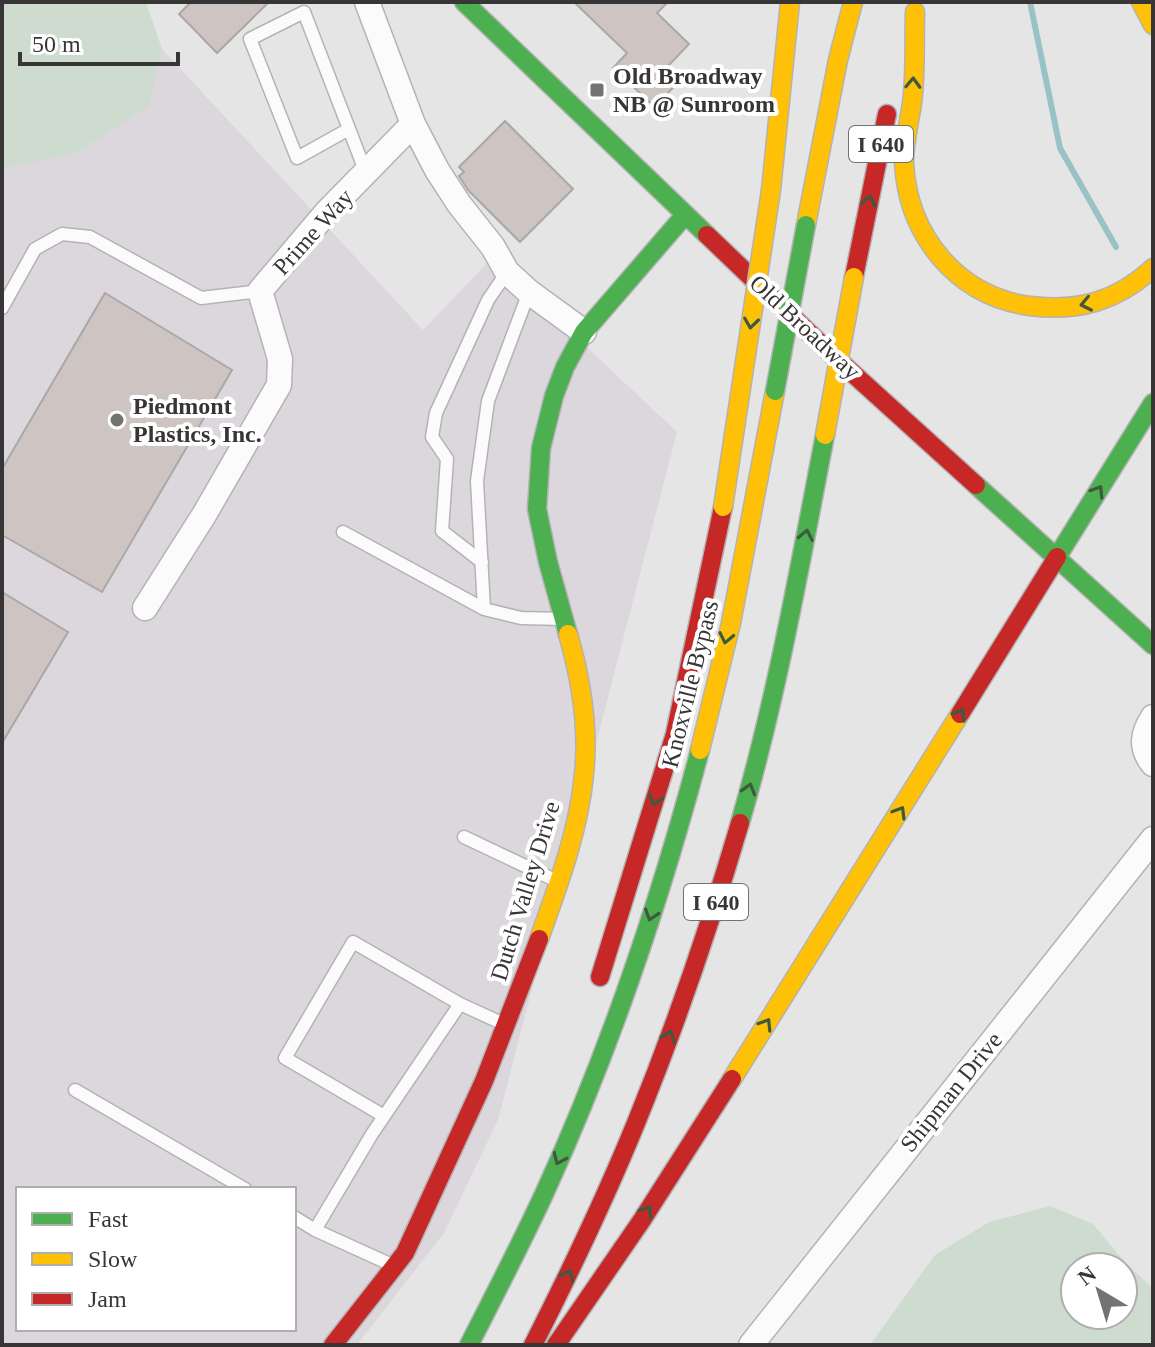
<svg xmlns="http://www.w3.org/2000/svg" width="1155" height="1347" font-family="'Times New Roman',serif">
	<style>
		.built { fill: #dcd7dc; fill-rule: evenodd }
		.green { fill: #cedbcf; fill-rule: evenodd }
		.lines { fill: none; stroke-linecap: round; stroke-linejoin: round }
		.stream { stroke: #98c2c6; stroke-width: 6 }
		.building { fill: #cec4c1; stroke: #a9a8a8; stroke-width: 2 }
		.lane-casing { stroke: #b4b3b4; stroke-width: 15 }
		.street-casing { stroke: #b4b3b4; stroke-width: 27 }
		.fast-casing { stroke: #b4b3b4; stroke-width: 21 }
		.slow-casing { stroke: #b4b3b4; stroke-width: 21 }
		.jam-casing { stroke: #b4b3b4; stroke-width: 21 }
		.lane { stroke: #fbfbfb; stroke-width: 12 }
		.street { stroke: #fbfbfb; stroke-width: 24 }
		.fast { stroke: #4caf50; stroke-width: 18 }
		.slow { stroke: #ffc107; stroke-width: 18 }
		.jam { stroke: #c62828; stroke-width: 18 }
		.fast-bridge-casing { stroke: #b4b3b4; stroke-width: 21; stroke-linecap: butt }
		.slow-bridge-casing { stroke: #b4b3b4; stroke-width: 21; stroke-linecap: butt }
		.fast-bridge { stroke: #4caf50; stroke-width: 18 }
		.slow-bridge { stroke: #ffc107; stroke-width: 18 }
		.oneway { stroke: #3d5a3e }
		.poi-dot { fill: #747374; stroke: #fff; stroke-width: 3 }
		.labels { text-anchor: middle; stroke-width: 8; stroke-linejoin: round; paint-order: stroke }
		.shield { fill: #fff; stroke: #737272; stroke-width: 2 }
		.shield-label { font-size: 22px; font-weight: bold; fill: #373536 }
		.poi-label { font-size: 24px; font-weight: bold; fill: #373536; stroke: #fff; text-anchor: start }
		.street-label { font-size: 24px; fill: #373536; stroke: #fff }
	</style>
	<rect width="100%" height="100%" fill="#e6e5e6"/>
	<path class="built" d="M 162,49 L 423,330 L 492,258 L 677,432 L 498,1120 L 444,1233 L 357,1345 L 2,1345 L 2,169 L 77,153 L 149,106 ZM 18,1189 L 294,1189 L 294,1329 L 18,1329 Z"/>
	<path class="green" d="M 2,2 L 146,2 L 162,49 L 149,106 L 77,153 L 2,169 Z
		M 1050,1206 L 1093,1224 L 1124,1261 L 1153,1289 L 1153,1345 L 870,1345 L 935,1255 L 989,1222 ZM 1075,1267 L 1123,1267 L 1123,1315 L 1075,1315 Z"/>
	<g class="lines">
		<path class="stream" d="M 1030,2 L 1060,148 L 1116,247"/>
	</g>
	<path class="building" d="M 191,2 L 269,2 L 217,53 L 179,14 Z
		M 574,2 L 668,2 L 657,13 L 689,44 L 668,66 L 681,79 L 655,107 L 613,68 L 627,53 Z
		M 505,121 L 573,189 L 520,242 L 468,190 L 459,176 L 464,172 L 459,167 Z
		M 105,293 L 232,370 L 102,592 L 2,535 L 2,469 Z
		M 2,592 L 68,632 L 2,743 Z"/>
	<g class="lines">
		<g class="lane-casing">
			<path id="lane" d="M 349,129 L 297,158 L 250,39 L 304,12 L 366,173
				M 529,292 L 488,401 L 477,481 L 484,609 L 521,618 L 563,619
				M 2,308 L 35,249 L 62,234 L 90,237 L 201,298 L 260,291
				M 343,532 L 484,609
				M 482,562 L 442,531 L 447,459 L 432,437 L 436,413 L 488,300 L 507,272
				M 464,837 L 559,882
				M 75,1090 L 245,1189
				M 384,1116 L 285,1058 L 353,942 L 460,1004
				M 294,1217 L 315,1230 L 372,1134 L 460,1004 L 506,1025
				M 315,1230 L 392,1265"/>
		</g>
		<g class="street-casing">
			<path id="street" d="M 367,2 L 413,124 L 437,170 L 459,204 L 493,247 L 507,272 L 529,292 L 584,332
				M 145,608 L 204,515 L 279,385 L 280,359 L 260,291 L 326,213 L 413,124
				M 1153,717 C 1142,734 1140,748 1153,764
				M 751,1345 L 1153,839"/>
		</g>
		<g class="fast-casing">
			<path id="fast" d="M 464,2 L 707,235
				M 976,485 L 1153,645
				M 1057,557 L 1153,403
				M 568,634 L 548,562 L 537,509 L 541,448 L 554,396 L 565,367 L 584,332 L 685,215
				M 740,823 C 777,696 800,565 825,435
				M 469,1345 C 495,1294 521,1244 545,1192 C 610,1050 660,901 700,750"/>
		</g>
		<g class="slow-casing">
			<path id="slow" d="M 1141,2 L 1153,25
				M 915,12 C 914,42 916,73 912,103 C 909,124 904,142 904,163 C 908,236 957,296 1030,306 C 1079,312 1117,301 1153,268
				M 771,190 L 790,2
				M 806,225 L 838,60 L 853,2
				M 700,750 L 731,623 L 775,391
				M 539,939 C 558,886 579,830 584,774 C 589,727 581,679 568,634
				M 732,1079 L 960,714"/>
		</g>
		<g class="jam-casing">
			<path id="jam" d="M 707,235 L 827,350 L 976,485
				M 854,277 L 887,114
				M 960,714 L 1057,557
				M 600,977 L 675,734 L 723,507
				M 333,1345 L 405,1253 L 484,1081 L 539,939
				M 533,1345 C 570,1272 605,1199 636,1123 C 676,1025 710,925 740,823
				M 556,1345 L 642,1220 L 732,1079"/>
		</g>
		<use href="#lane" class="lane"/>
		<use href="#street" class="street"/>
		<use href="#fast" class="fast"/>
		<use href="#slow" class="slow"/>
		<use href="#jam" class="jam"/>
		<g class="fast-bridge-casing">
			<path id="fast-bridge" d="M 775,391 L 806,225"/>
		</g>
		<g class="slow-bridge-casing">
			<path id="slow-bridge" d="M 825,435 L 854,277
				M 723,507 L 771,190"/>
		</g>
		<use href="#fast-bridge" class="fast-bridge"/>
		<use href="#slow-bridge" class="slow-bridge"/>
	</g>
	<defs><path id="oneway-chevron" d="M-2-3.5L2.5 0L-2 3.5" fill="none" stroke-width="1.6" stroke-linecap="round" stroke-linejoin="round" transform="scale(2)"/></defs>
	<g class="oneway">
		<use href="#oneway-chevron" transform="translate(913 83) rotate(-88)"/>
		<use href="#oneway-chevron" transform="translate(869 201) rotate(-79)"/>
		<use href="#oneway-chevron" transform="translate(1086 304) rotate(168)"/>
		<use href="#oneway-chevron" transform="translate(751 323) rotate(98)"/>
		<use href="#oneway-chevron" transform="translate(1098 491) rotate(-58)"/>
		<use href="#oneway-chevron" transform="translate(806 535) rotate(-79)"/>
		<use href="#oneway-chevron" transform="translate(726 638) rotate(102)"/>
		<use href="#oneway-chevron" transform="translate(960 714) rotate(-58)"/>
		<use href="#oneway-chevron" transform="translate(749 789) rotate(-74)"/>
		<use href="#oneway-chevron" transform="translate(655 800) rotate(107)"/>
		<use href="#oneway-chevron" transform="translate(900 812) rotate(-59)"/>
		<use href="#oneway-chevron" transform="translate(651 915) rotate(108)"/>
		<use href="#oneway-chevron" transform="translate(766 1024) rotate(-58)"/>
		<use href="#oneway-chevron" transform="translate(669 1036) rotate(-69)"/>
		<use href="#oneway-chevron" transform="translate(559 1159) rotate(114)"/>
		<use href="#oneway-chevron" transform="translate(647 1211) rotate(-57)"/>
		<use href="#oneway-chevron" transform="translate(568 1275) rotate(-64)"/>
	</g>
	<g class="poi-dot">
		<rect x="589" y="82" width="16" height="16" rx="4"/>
		<circle cx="117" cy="420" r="8"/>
	</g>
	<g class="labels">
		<g class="shield">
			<rect x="849" y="126" width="64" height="36" rx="6"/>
			<rect x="684" y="884" width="64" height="36" rx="6"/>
		</g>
		<g class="shield-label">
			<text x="881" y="152">I 640</text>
			<text x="716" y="910">I 640</text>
		</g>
		<g class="poi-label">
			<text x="613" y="84">Old Broadway<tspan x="613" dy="28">NB @ Sunroom</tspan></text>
			<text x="133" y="414">Piedmont<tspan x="133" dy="28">Plastics, Inc.</tspan></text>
		</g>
		<g class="street-label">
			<text transform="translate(313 232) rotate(-48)" y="8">Prime Way</text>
			<text transform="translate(805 327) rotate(43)" y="8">Old Broadway</text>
			<text transform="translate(690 684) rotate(-76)" y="8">Knoxville Bypass</text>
			<text transform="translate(525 891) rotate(-73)" y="8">Dutch Valley Drive</text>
			<text transform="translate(951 1092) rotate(-51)" y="8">Shipman Drive</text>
		</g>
	</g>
	<rect width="1155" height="1347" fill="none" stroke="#373536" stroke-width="8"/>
	<rect x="16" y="1187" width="280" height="144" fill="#ffffff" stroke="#afaeaf" stroke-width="2"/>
	<rect x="32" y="1213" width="40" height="12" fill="#4caf50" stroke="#afaeaf" stroke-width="2"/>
	<text x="88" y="1227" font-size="24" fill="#373536">Fast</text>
	<rect x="32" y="1253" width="40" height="12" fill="#ffc107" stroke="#afaeaf" stroke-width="2"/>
	<text x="88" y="1267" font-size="24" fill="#373536">Slow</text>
	<rect x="32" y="1293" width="40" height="12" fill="#c62828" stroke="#afaeaf" stroke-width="2"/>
	<text x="88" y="1307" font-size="24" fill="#373536">Jam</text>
	<g transform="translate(1099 1291) rotate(322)"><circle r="38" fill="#ffffff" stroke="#afaeaf" stroke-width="2"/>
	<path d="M0-6L14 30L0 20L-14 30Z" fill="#747374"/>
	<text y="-12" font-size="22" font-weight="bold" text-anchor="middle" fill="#373536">N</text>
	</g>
	<path d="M20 52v12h158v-12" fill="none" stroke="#373536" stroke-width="4"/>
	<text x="32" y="52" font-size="24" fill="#373536" stroke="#ffffff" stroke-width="6" paint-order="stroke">50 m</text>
</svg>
